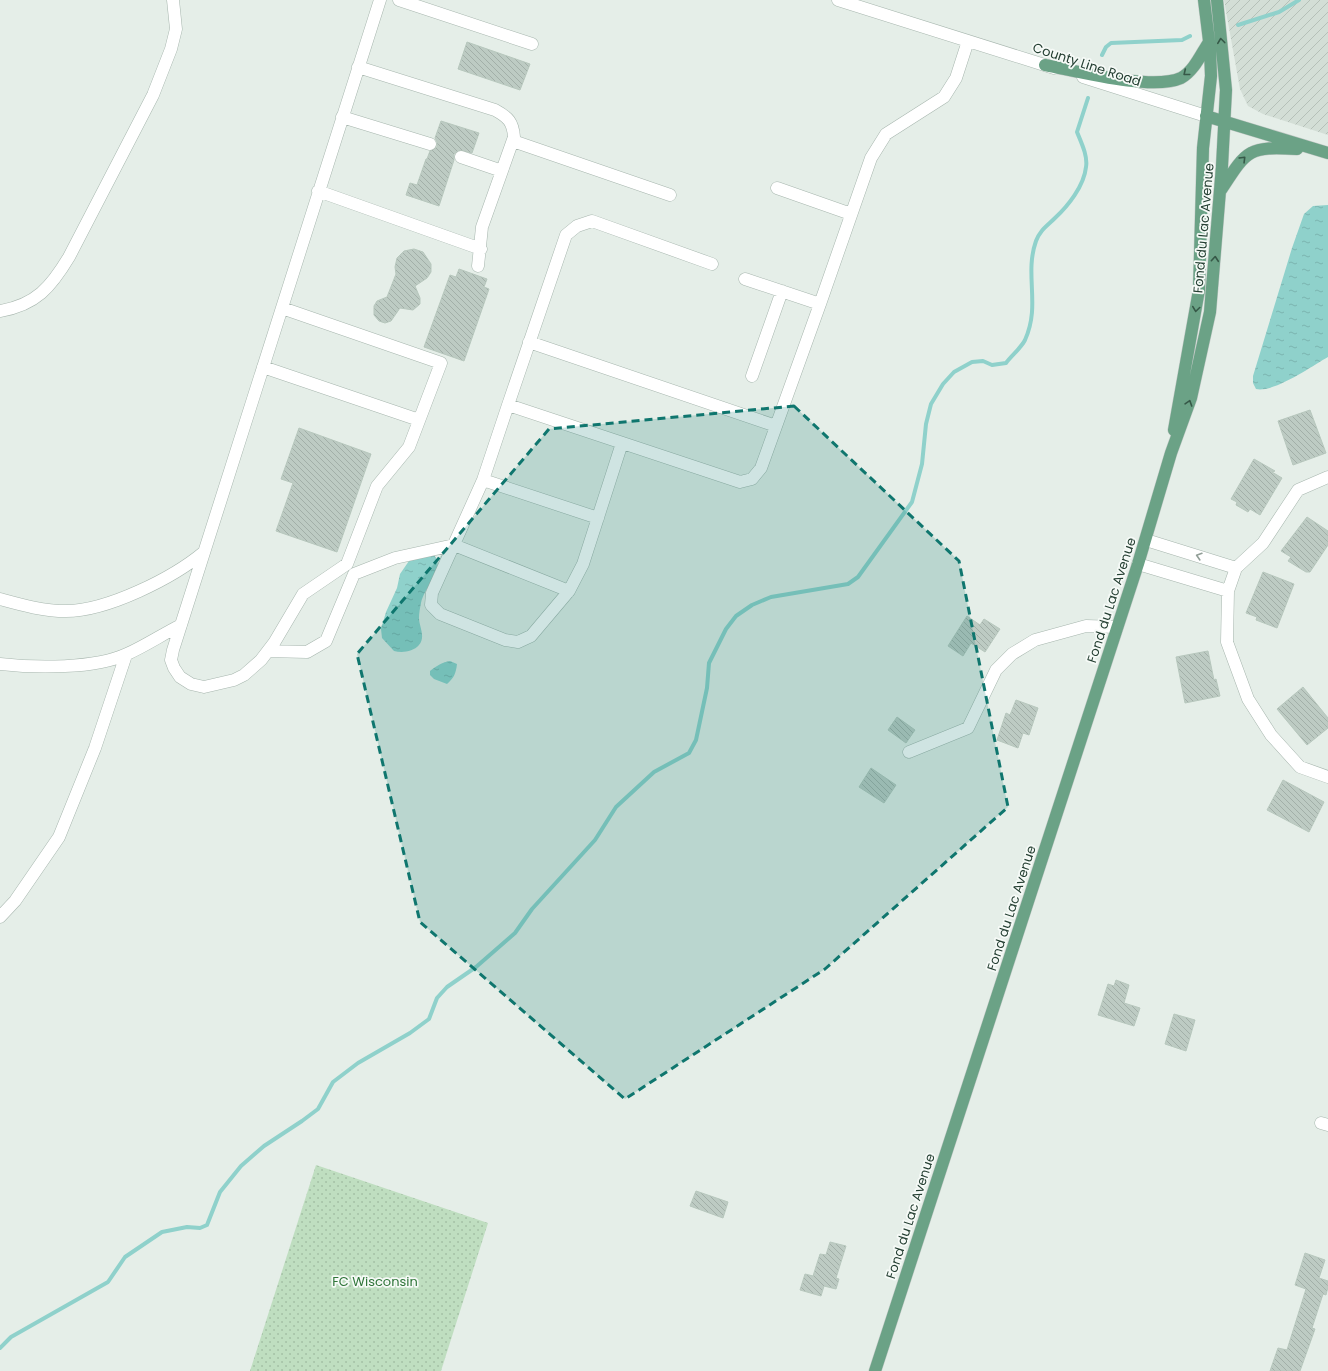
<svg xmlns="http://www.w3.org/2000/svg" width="1328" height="1371" font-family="Poppins,sans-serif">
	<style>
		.industrial { fill: url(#industrial-furrows) }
		.park { fill: url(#park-dots) }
		.water { fill: url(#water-ripples) }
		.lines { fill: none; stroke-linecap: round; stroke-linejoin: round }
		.stream { stroke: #8fd1cb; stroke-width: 4 }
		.building { fill: url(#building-back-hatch); stroke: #b7c7bd }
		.minor-casing { stroke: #a7b6ae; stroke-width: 13 }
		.major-casing { stroke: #c2c9c6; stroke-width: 13 }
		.minor { stroke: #fff; stroke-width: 12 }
		.major { stroke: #6ba286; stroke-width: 12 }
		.oneway { stroke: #365847 }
		.oneway2 { stroke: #929f98 }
		.marked { fill: #0f766e; fill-opacity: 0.2; stroke: #0f766e; stroke-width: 3; stroke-dasharray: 8 5; stroke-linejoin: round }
		.labels { text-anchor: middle; stroke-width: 3.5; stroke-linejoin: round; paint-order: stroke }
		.street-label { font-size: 13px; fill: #243f32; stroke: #f6faf7 }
		.park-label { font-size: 13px; fill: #2f7539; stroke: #f6faf7 }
	</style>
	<defs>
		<pattern id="industrial-furrows" width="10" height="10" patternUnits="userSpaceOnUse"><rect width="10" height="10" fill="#d3ded6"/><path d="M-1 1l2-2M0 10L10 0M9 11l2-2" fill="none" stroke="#b5c0b8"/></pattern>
		<pattern id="park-dots" width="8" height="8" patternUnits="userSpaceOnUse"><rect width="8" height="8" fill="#bfdec0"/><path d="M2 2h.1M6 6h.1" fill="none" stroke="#a4c0a5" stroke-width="1.8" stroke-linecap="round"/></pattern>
		<pattern id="water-ripples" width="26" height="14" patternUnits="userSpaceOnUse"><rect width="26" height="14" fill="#8fd1cb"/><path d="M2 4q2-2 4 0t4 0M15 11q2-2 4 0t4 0" fill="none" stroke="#7bb4af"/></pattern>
		<pattern id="building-back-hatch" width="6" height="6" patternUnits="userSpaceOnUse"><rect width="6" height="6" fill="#bdcbc3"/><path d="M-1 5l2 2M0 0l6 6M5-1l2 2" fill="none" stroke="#a2afa8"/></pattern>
	</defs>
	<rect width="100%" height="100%" fill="#e5eee8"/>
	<path class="industrial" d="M 1224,0 L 1328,0 L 1328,135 L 1263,114 L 1248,106 L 1240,89 Z"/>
	<path class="park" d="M 316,1165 L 488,1223 L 441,1371 L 250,1371 Z"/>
	<path class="water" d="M 1328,205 L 1328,357 C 1312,366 1274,393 1256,389 L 1253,383 L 1253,376 L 1292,248 L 1304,214 L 1313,206 Z
		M 431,551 C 449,570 426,582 421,603 C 420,608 419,613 419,618 C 419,626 426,637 419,645 C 413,652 402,653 394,651 L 382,638 L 381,629 L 386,612 L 397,588 L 400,574 L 411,558 Z
		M 450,661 L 457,664 C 456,673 454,678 447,684 L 434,679 L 430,675 L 430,671 C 436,666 443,662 450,661 Z"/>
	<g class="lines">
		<path class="stream" d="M 1238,25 L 1279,12 L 1299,0
			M 1102,55 L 1106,47 L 1111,43 L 1182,40 L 1190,36
			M 0,1348 L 11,1337 L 108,1282 L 125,1257 L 162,1232 L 187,1227 L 200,1228 L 207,1225 L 220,1192 L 241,1166 L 264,1146 L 302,1121 L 318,1109 L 333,1082 L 358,1063 L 410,1033 L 429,1019 L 437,998 L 447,987 L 476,967 L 515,933 L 532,909 L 595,840 L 616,807 L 654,772 L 689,753 L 696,740 L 707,688 L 709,663 L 726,629 L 736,616 L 752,605 L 771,597 L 848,584 L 858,577 L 912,502 L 922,464 L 926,424 L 931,404 L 943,384 L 954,372 L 972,362 L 983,361 L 992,365 L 1006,363 C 1011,356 1021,348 1025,340 C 1041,305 1024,275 1036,241 C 1040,230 1047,226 1055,218 C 1068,206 1084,186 1086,167 C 1088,156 1081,142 1077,132 L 1088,98"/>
	</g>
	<path class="building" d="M 467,42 L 530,64 L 520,90 L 458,69 Z
		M 441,121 L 479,133 L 472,153 L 460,150 L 454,154 L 454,160 L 439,206 L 406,195 L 410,183 L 417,185 L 426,159 L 427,159 L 430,151 L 437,147 L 437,142 L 435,138 Z
		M 414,249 L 423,252 L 431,264 L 431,272 L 427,278 L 415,286 L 420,298 L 420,304 L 413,310 L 400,308 L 391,321 L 385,323 L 379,321 L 374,315 L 374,306 L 377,301 L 387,297 L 396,274 L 395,267 L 397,258 L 404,251 Z
		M 459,269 L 487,279 L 484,287 L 489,289 L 464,361 L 424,347 L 450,275 L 456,277 Z
		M 1310,410 L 1326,453 L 1293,465 L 1278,421 Z
		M 299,428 L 371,454 L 337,552 L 276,531 L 293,483 L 281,479 Z
		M 1254,459 L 1275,471 L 1272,472 L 1282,478 L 1260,515 L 1250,509 L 1248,512 L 1236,505 L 1237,502 L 1231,499 Z
		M 1307,517 L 1328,531 L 1328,545 L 1310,572 L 1306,572 L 1288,561 L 1291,557 L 1281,551 Z
		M 1263,572 L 1294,584 L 1277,628 L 1256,620 L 1257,617 L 1246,613 Z
		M 967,616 L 980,625 L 984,619 L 1000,629 L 985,652 L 971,643 L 963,656 L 948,646 Z
		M 1208,651 L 1214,680 L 1216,679 L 1220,696 L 1185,703 L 1176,657 Z
		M 1303,687 L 1328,718 L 1328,728 L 1307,745 L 1277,709 Z
		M 1016,700 L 1038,708 L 1029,735 L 1023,733 L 1018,748 L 997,740 L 1006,713 L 1010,715 Z
		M 897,717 L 915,730 L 906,743 L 888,730 Z
		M 871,768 L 896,785 L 884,803 L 859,787 Z
		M 1283,780 L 1324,802 L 1309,832 L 1267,810 Z
		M 1116,980 L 1129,985 L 1124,1003 L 1140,1008 L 1134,1026 L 1098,1015 L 1108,984 L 1114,986 Z
		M 1174,1014 L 1195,1020 L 1186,1051 L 1165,1044 Z
		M 696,1191 L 728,1202 L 723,1218 L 690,1206 Z
		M 830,1242 L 846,1246 L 836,1278 L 839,1279 L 836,1289 L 824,1286 L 821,1296 L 800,1290 L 805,1274 L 813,1276 L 820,1254 L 826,1255 Z
		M 1305,1253 L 1325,1260 L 1319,1278 L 1328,1281 L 1328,1287 L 1326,1295 L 1323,1294 L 1312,1328 L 1315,1329 L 1300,1371 L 1270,1371 L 1278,1348 L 1287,1350 L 1306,1289 L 1295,1285 Z"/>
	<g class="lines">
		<g class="minor-casing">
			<path id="minor" d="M 399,0 L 532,44
				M 838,0 L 1054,68
				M 358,67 L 495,110 C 508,117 513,122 514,137 L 482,227 L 478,266
				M 1083,77 L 1206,116
				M 342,117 L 430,144
				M 513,141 L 670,195
				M 461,157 L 502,171
				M 777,188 L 851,214
				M 318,191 L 481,249
				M 712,264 L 592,221 L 577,226 L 566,235 L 508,405 L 740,482 L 752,479 L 761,468 L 820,304
				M 745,279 L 820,304 L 871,158 L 886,134 L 944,97 L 956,78 L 968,41
				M 282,308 L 441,363 L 409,447 L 377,486 L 347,564 L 303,594 L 274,643 L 261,660 L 244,675 L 234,680 L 204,687 L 191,684 L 180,677 L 174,668 L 171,660 L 173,650 L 380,0
				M 0,311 C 36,305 51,287 69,257 L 153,95 L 171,49 L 176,29 L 173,0
				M 529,342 L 776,426
				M 263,367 L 419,420
				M 752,376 L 782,291
				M 508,405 L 483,480 L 432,593 L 431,605 L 440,614 L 505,640 L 518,642 L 531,636 L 569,591 L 583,564 L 622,443
				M 1328,477 L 1298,490 L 1263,543 L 1236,568 L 1228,591 L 1227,642 L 1248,699 L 1271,735 L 1300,767 L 1328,777
				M 483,480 L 598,518
				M 1146,540 L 1236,568
				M 1138,564 L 1228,591
				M 0,599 C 22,605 43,611 66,611 C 107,611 173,578 204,552
				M 268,651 L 307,652 L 326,641 L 354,574 L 395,558 L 454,545 L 569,591
				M 0,664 C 35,668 95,669 127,654 C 145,646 163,634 181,625
				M 909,752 L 968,728 L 996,670 L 1012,654 L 1035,640 L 1086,626 L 1117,627
				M 0,917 L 15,901 L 59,837 L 95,748 L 126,655
				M 1321,1123 L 1328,1125"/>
		</g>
		<g class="major-casing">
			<path id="major" d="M 1045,65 C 1077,71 1152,91 1181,78 C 1194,71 1201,54 1209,42
				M 1206,116 L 1328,153
				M 1221,190 C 1247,150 1248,146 1297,149
				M 1174,430 L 1199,290 L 1203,148 L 1211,76 L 1210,49 L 1204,0
				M 875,1371 L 1138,564 L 1171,453 L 1191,398 L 1210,312 L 1222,166 L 1226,90 L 1217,0"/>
		</g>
		<use href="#minor" class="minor"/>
		<use href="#major" class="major"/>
	</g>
	<defs><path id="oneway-chevron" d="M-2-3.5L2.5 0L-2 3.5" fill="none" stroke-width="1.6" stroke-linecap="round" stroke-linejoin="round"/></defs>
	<g class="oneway">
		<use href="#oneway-chevron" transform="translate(1221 41) rotate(-97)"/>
		<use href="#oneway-chevron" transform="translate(1186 73) rotate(141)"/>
		<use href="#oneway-chevron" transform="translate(1243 159) rotate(-45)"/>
		<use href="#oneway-chevron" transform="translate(1215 259) rotate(-85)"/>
		<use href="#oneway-chevron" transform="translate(1196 309) rotate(98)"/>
		<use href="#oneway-chevron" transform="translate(1189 403) rotate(-72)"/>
	</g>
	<use class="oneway2" href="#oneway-chevron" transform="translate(1199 556) rotate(-163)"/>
	<path class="marked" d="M 794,406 L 959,561 L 1008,807 L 825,969 L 625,1099 L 420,922 L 357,654 L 549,429 Z"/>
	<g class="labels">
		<g class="street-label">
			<text transform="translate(1087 64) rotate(18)" y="5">County Line Road</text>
			<text transform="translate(1203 228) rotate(-85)" y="5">Fond du Lac Avenue</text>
			<text transform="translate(1111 600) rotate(-72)" y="5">Fond du Lac Avenue</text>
			<text transform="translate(1011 908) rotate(-72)" y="5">Fond du Lac Avenue</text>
			<text transform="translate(910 1216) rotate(-72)" y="5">Fond du Lac Avenue</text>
		</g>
		<g class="park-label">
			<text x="375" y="1286">FC Wisconsin</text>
		</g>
	</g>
</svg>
